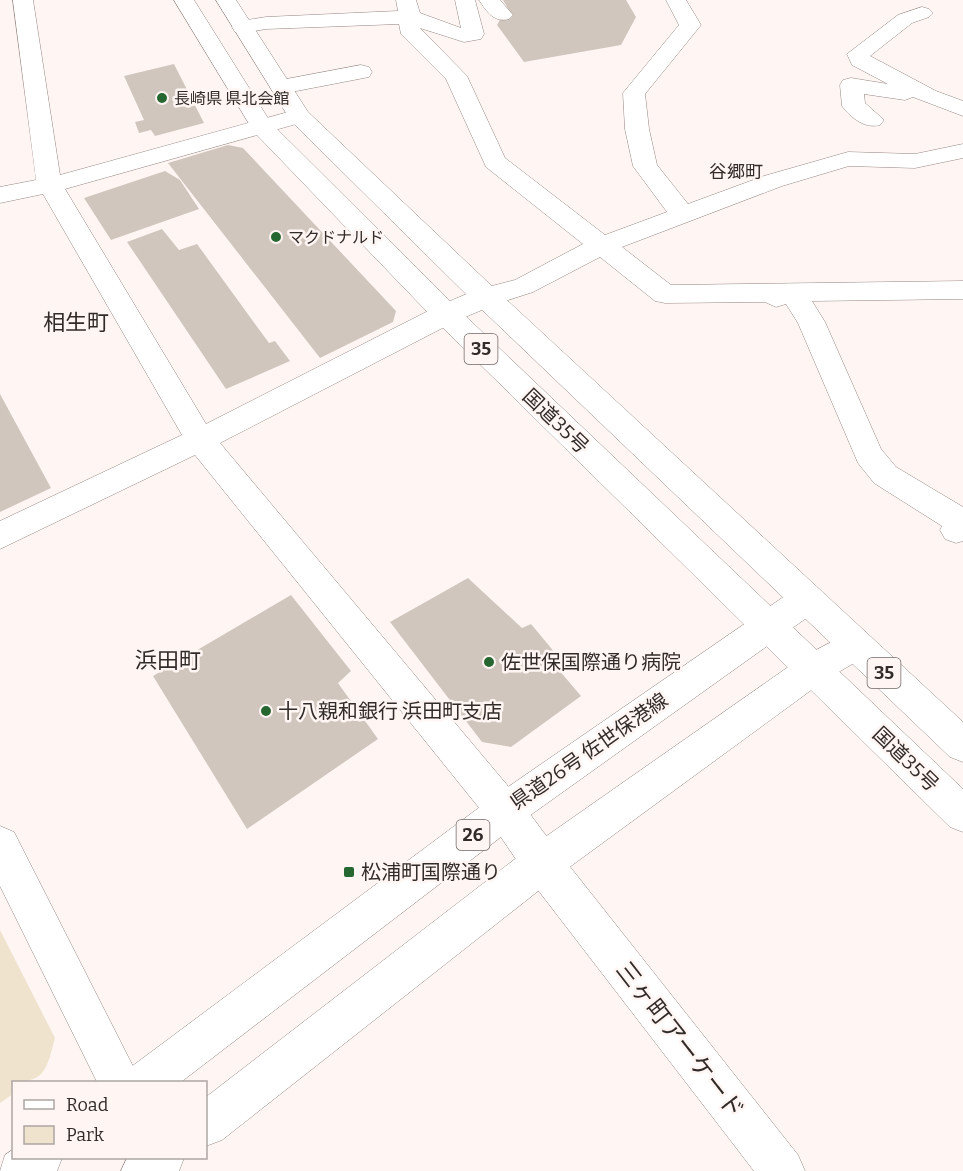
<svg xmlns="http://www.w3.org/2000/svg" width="963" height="1171" font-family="Bitter,'Noto Sans JP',serif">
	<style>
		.green { fill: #efe3ce }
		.building { fill: #d1c6be }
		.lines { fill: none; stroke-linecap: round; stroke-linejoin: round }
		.minor-casing { stroke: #938682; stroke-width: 1 }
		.major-casing { stroke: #938682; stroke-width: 1 }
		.highway-casing { stroke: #938682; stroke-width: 1 }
		.minor { fill: #fff; fill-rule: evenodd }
		.major { fill: #fff; fill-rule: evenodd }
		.highway { fill: #fff; fill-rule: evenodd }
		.poi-dot { fill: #266630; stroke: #fff6f3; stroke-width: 2 }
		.labels { text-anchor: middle; stroke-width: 5; stroke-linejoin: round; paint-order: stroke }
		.far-poi-label { font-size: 16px; fill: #312b29; stroke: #fff6f3; text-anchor: start }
		.far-quarter-label { font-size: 18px; fill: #312b29; stroke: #fff6f3 }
		.shield { fill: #fff6f3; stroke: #6f6866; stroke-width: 1.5 }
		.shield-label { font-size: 18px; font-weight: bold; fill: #312b29 }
		.street-label { font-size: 20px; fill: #312b29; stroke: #fff6f3 }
		.poi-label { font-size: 20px; fill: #312b29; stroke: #fff6f3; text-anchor: start }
		.quarter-label { font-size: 22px; fill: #312b29; stroke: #fff6f3 }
		.near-street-label { font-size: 24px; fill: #312b29; stroke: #fff6f3 }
	</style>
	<rect width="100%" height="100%" fill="#fff6f3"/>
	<path class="green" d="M 0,930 L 55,1038 C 47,1066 47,1082 14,1082 L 13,1094 L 0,1103 Z"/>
	<path class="building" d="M 503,0 L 626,0 L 636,17 L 621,45 L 524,62 L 497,25 L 507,7 Z
		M 174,64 L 204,123 L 155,136 L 151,130 L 139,133 L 135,122 L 144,120 L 124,76 Z
		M 228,145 L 243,148 L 396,311 L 393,322 L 320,358 L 168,163 Z
		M 165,171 L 180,180 L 199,209 L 111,240 L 84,198 Z
		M 162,229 L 179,250 L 197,244 L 269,343 L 275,341 L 290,361 L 226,389 L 127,242 Z
		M 0,394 L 51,488 L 0,512 Z
		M 468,578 L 522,628 L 531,624 L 561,660 L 553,663 L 581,696 L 511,747 L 482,742 L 390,622 Z
		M 291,595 L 351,671 L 338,683 L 378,739 L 247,829 L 153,676 Z"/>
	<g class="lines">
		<g class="minor-casing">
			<path id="minor" d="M 13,0 L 33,0 L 60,175 L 299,109 L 307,111 L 311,116 L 307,121 L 65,189 L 206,424 L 436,307 L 476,290 L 515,280 L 583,244 L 486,167 L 446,79 L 401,34 L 399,24 L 266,29 L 243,33 L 235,32 L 232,27 L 235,22 L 266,17 L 398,11 L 396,0 L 416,0 L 420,13 L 461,28 L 455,0 L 475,0 L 484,34 L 481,39 L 464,42 L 420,28 L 467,76 L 505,158 L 605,235 L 667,212 L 633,166 L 625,129 L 623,93 L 679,25 L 666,0 L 686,0 L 701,25 L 645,94 L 649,129 L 657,165 L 688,204 L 764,176 L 848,152 L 915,154 L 963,144 L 963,158 L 915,168 L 849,166 L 782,186 L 622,247 L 671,285 L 963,281 L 963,299 L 812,301 L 825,322 L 881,449 L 896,467 L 963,507 L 963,541 L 956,543 L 945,539 L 940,530 L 942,526 L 874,483 L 858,463 L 798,323 L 786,304 L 776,307 L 765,302 L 665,303 L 655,301 L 600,257 L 533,292 L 496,304 L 456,321 L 220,443 L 518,798 L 556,849 L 798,1155 L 805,1171 L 754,1171 L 528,877 L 492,824 L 195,455 L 0,549 L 0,521 L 182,435 L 43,194 L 0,203 L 0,187 L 36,180 Z
				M 479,0 L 500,0 L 513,15 L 509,19 C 494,23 487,12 479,0 Z
				M 922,7 L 929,9 L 933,13 L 929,17 L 912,23 L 870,56 L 936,91 L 963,101 L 963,116 L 913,97 L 905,100 L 864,94 L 865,103 L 884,120 L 880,125 C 865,129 851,118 842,106 L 840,85 L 843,80 L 851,78 L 888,84 L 852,65 L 847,54 L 898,15 Z
				M 361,65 L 369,67 L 372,72 L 369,77 L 281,94 L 273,92 L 270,87 L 273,82 L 281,80 Z
				M 0,826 L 14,832 L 141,1082 L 97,1082 L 0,886 Z"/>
		</g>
		<g class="major-casing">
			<path id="major" d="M 807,585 L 819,589 L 824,599 L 819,609 L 518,824 L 181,1082 L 125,1082 L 131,1067 L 492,798 L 795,589 Z
				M 854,630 L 866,634 L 871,645 L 866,656 L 825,680 L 556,877 L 222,1140 L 206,1146 L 206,1097 L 528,849 L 801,658 Z
				M 14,1149 L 14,1158 L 62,1158 L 57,1171 L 0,1171 L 5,1155 Z
				M 127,1158 L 184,1158 L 179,1171 L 121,1171 Z"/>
		</g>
		<g class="highway-casing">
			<path id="highway" d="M 174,0 L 194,0 L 271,123 L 456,307 L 963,789 L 963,832 L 950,827 L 436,321 L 254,132 Z
				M 216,0 L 236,0 L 308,112 L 496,290 L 963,722 L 963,762 L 950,757 L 476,304 L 291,121 Z"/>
		</g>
		<use href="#minor" class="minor"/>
		<use href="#major" class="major"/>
		<use href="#highway" class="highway"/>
	</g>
	<g class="poi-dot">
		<circle cx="162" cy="98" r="6"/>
		<circle cx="276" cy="237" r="6"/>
		<circle cx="489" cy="662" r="6"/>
		<circle cx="266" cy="711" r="6"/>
		<rect x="343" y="866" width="12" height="12" rx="3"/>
	</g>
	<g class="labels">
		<g class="far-poi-label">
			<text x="174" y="104">長崎県 県北会館</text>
			<text x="288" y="243">マクドナルド</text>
		</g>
		<g class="far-quarter-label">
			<text x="736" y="178">谷郷町</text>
		</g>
		<g class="shield">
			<rect x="464.5" y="334" width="33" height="30" rx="4.5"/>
			<rect x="867.5" y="658" width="33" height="30" rx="4.5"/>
			<rect x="456.5" y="820" width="33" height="30" rx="4.5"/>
		</g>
		<g class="shield-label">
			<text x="481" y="355">35</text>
			<text x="884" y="679">35</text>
			<text x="473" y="841">26</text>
		</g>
		<g class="street-label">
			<text transform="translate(556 421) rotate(44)" y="7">国道35号</text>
			<text transform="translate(589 751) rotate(-35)" y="7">県道26号 佐世保港線</text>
			<text transform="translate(906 759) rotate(44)" y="7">国道35号</text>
		</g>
		<g class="poi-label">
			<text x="501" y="669">佐世保国際通り病院</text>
			<text x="278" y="718">十八親和銀行 浜田町支店</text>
			<text x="361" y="879">松浦町国際通り</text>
		</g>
		<g class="quarter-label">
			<text x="76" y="330">相生町</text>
			<text x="168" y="668">浜田町</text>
		</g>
		<g class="near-street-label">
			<text transform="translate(680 1040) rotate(52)" y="8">三ヶ町アーケード</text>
		</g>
	</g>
	<rect x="12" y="1081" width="195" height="78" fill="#fff6f3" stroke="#ada5a2" stroke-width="1.5"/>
	<rect x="24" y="1100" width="30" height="9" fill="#ffffff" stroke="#ada5a2" stroke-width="1.5"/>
	<text x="66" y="1111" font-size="18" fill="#312b29">Road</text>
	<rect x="24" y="1126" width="30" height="18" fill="#efe3ce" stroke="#ada5a2" stroke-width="1.5"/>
	<text x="66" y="1141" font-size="18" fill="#312b29">Park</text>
</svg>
